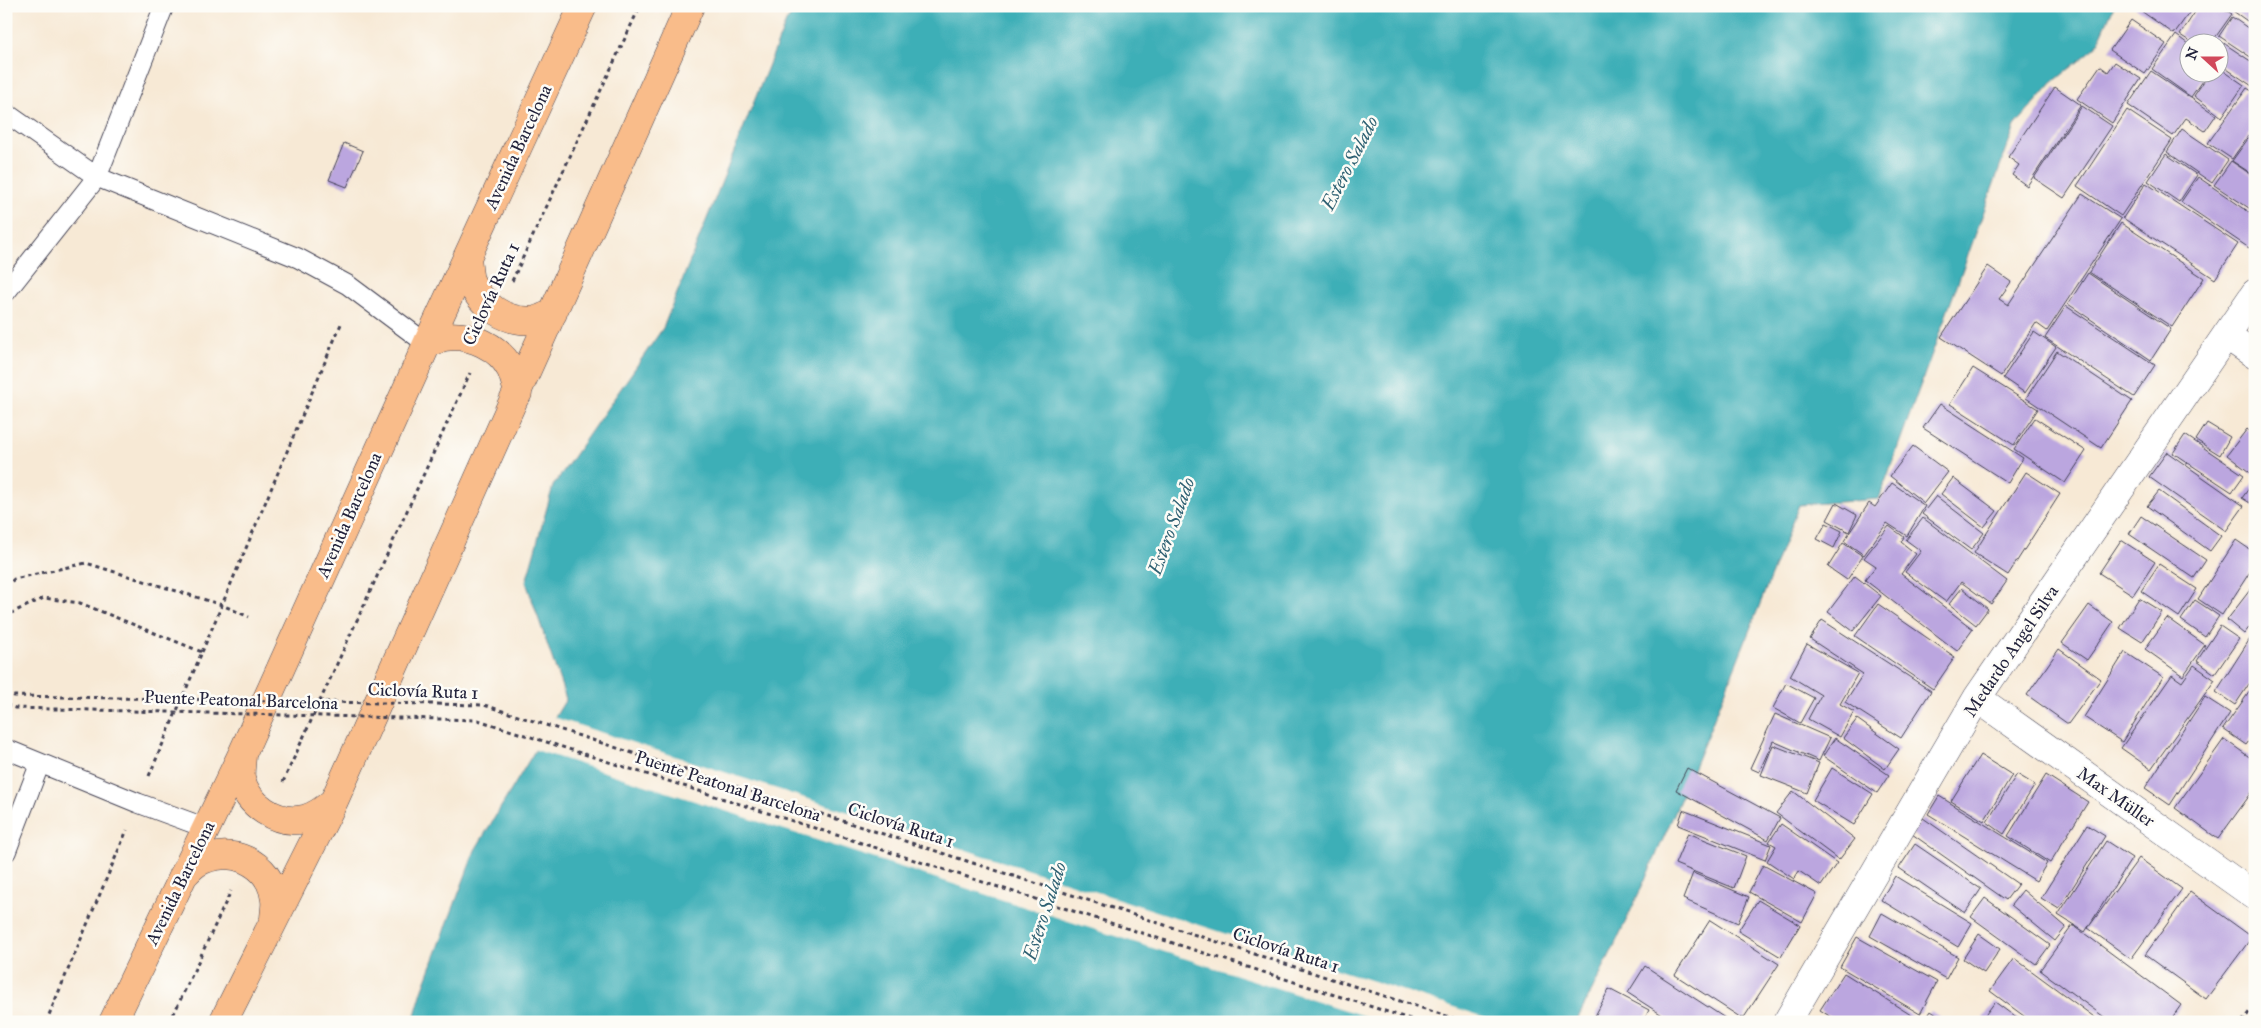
<svg xmlns="http://www.w3.org/2000/svg" width="2261" height="1028" font-family="'IM FELL Great Primer',serif">
	<style>
		.water { fill: #3eafb7; stroke: #306879 }
		.pier { fill: #f7e9d5 }
		.building { fill: #bba6df }
		.lines { fill: none; stroke-linecap: round; stroke-linejoin: round }
		.lane-casing { stroke: #424052; stroke-width: 21 }
		.street-casing { stroke: #424052; stroke-width: 29 }
		.primary-casing { stroke: #424052; stroke-width: 29 }
		.path { stroke: #424052; stroke-width: 3; stroke-dasharray: 4 4; stroke-linecap: butt }
		.lane { stroke: #fff; stroke-width: 19 }
		.street { stroke: #fff; stroke-width: 28 }
		.primary { stroke: #f9bc8a; stroke-width: 28 }
		.path-bridge { stroke: #424052; stroke-width: 3; stroke-dasharray: 4 4; stroke-linecap: butt }
		.labels { text-anchor: middle; stroke-width: 5; stroke-linejoin: round; paint-order: stroke }
		.street-label { font-size: 18px; fill: #22223b; stroke: #fdfcf7 }
		.water-label { font-size: 19px; font-style: italic; fill: #2f6173; stroke: #fdfcf7 }
	</style>
	<rect width="100%" height="100%" fill="#fdfcf7"/>
	<filter id="ink" filterUnits="userSpaceOnUse"><feTurbulence type="fractalNoise" baseFrequency=".02" numOctaves="2"/><feDisplacementMap in="SourceGraphic" scale="10" xChannelSelector="R" yChannelSelector="G"/><feConvolveMatrix kernelMatrix="1 2 1 2 8 2 1 2 1" color-interpolation-filters="sRGB"/></filter>
	<filter id="wash" filterUnits="userSpaceOnUse"><feTurbulence type="fractalNoise" baseFrequency=".0096" numOctaves="4" result="noise"/><feDisplacementMap in="SourceGraphic" scale="20" xChannelSelector="R" yChannelSelector="G"/><feGaussianBlur stdDeviation="1.12" result="paint"/><feColorMatrix in="noise" values="0 0 0 0 0 0 0 0 0 0 0 0 0 0 0 0 0 1.4 0 .05"/><feComposite in="paint" operator="in"/></filter>
	<g filter="url(#wash)">
		<rect width="100%" height="100%" fill="#f7e9d5"/>
		<path class="water" d="M 797,6 L 2114,6 L 2096,47 L 2052,83 L 2015,126 L 1879,499 L 1799,505 C 1730,680 1663,855 1576,1022 L 413,1022 L 422,991 L 475,850 L 566,699 L 526,582 L 553,486 L 663,328 L 786,22 Z"/>
		<path class="pier" d="M 553,717 L 1500,1022 L 1383,1022 L 533,749 Z"/>
		<g id="blocks">
			<path class="building" d="M 2134,6 L 2194,6 L 2174,34 Z
				M 2199,6 L 2220,6 L 2232,14 L 2212,42 L 2191,42 L 2180,35 Z
				M 2226,6 L 2255,6 L 2255,16 L 2250,23 Z
				M 2232,17 L 2255,33 L 2255,60 L 2219,36 Z
				M 2131,20 L 2166,44 L 2145,74 L 2110,50 Z
				M 2176,35 L 2188,44 L 2188,72 L 2208,72 L 2191,97 L 2152,69 Z
				M 2219,40 L 2255,64 L 2255,88 L 2218,63 Z
				M 2115,62 L 2141,79 L 2112,123 L 2077,99 L 2100,66 L 2108,72 Z
				M 2218,67 L 2244,85 L 2222,117 L 2194,96 L 2210,72 L 2218,72 Z
				M 2151,71 L 2216,115 L 2205,131 L 2186,118 L 2173,136 L 2128,105 Z
				M 2055,87 L 2081,105 L 2027,186 L 2012,175 L 2019,165 L 2008,157 Z
				M 2247,88 L 2255,93 L 2255,126 L 2232,159 L 2208,143 Z
				M 2082,106 L 2112,126 L 2064,198 L 2034,178 Z
				M 2127,110 L 2172,140 L 2121,216 L 2077,186 Z
				M 2182,129 L 2228,160 L 2212,183 L 2167,152 Z
				M 2250,136 L 2255,139 L 2255,176 L 2232,161 Z
				M 344,143 L 363,151 L 347,187 L 329,180 Z
				M 2166,154 L 2197,175 L 2179,202 L 2148,181 Z
				M 2231,161 L 2255,177 L 2255,212 L 2214,185 Z
				M 2198,177 L 2255,216 L 2255,241 L 2249,248 L 2181,202 Z
				M 2146,183 L 2238,244 L 2215,279 L 2123,218 Z
				M 2082,194 L 2121,219 L 2047,331 L 2036,323 L 2001,376 L 1941,337 L 1988,266 L 2011,282 L 1999,299 L 2008,305 Z
				M 2121,223 L 2204,278 L 2172,327 L 2089,272 Z
				M 2088,273 L 2171,329 L 2151,360 L 2068,304 Z
				M 2066,306 L 2155,365 L 2134,397 L 2045,338 Z
				M 2034,332 L 2056,347 L 2025,393 L 2003,378 Z
				M 2057,351 L 2132,401 L 2101,448 L 2026,398 Z
				M 1973,368 L 2038,409 L 2014,445 L 1950,404 Z
				M 1940,404 L 2023,458 L 2008,483 L 1923,428 Z
				M 2035,418 L 2086,451 L 2065,483 L 2014,449 Z
				M 2207,423 L 2230,437 L 2220,455 L 2196,440 Z
				M 2247,429 L 2255,435 L 2255,472 L 2253,475 L 2227,455 Z
				M 2185,435 L 2244,475 L 2232,492 L 2173,453 Z
				M 1913,446 L 1948,472 L 1924,503 L 1890,476 Z
				M 2167,452 L 2244,506 L 2226,531 L 2149,477 Z
				M 2026,472 L 2060,494 L 2008,575 L 1974,553 Z
				M 1953,478 L 1997,511 L 1984,527 L 1941,494 Z
				M 2255,480 L 2255,506 L 2242,498 Z
				M 1892,483 L 1925,506 L 1907,536 L 1887,523 L 1864,555 L 1844,541 L 1869,503 L 1875,507 Z
				M 2159,491 L 2221,536 L 2210,551 L 2147,506 Z
				M 1936,496 L 1984,533 L 1971,550 L 1922,514 Z
				M 1836,503 L 1857,515 L 1849,532 L 1827,520 Z
				M 2141,516 L 2206,560 L 2194,578 L 2129,534 Z
				M 1923,518 L 2007,581 L 1991,604 L 1961,582 L 1946,602 L 1905,572 L 1921,551 L 1906,540 Z
				M 1826,523 L 1842,531 L 1834,548 L 1817,539 Z
				M 1889,526 L 1904,537 L 1901,542 L 1916,554 L 1901,574 L 1973,629 L 1957,651 L 1865,580 L 1876,566 L 1864,558 Z
				M 2121,540 L 2155,562 L 2133,595 L 2099,573 Z
				M 2236,540 L 2255,553 L 2255,564 L 2222,615 L 2198,599 Z
				M 1843,543 L 1863,556 L 1847,580 L 1828,567 Z
				M 2159,564 L 2197,589 L 2179,617 L 2141,591 Z
				M 1855,576 L 1881,596 L 1853,631 L 1828,612 Z
				M 2253,586 L 2255,588 L 2255,620 L 2244,634 L 2227,620 Z
				M 1962,588 L 1988,609 L 1976,625 L 1949,604 Z
				M 2139,598 L 2162,612 L 2142,642 L 2120,628 Z
				M 2195,600 L 2219,616 L 2205,637 L 2181,620 Z
				M 1878,604 L 1955,657 L 1933,689 L 1855,636 Z
				M 2089,605 L 2113,622 L 2087,660 L 2062,643 Z
				M 2167,618 L 2205,645 L 2183,676 L 2145,649 Z
				M 1822,620 L 1931,691 L 1901,738 L 1845,702 L 1863,674 L 1810,639 Z
				M 2220,626 L 2239,639 L 2215,674 L 2197,661 Z
				M 2255,631 L 2255,675 L 2235,705 L 2216,692 Z
				M 1807,644 L 1858,673 L 1840,704 L 1854,712 L 1840,737 L 1808,719 L 1821,695 L 1790,676 Z
				M 2059,649 L 2101,679 L 2068,724 L 2027,695 Z
				M 2125,652 L 2163,677 L 2122,742 L 2084,717 Z
				M 2194,665 L 2215,680 L 2151,769 L 2121,748 L 2172,675 L 2182,682 Z
				M 1786,683 L 1814,698 L 1800,723 L 1773,708 Z
				M 2255,684 L 2255,733 L 2246,745 L 2223,729 Z
				M 2205,697 L 2230,713 L 2170,805 L 2145,788 Z
				M 1775,714 L 1830,738 L 1819,761 L 1773,741 L 1759,772 L 1750,768 Z
				M 1857,719 L 1899,749 L 1885,769 L 1843,738 Z
				M 1835,738 L 1889,775 L 1877,793 L 1823,756 Z
				M 2224,739 L 2255,761 L 2255,788 L 2218,839 L 2175,808 Z
				M 1773,745 L 1819,763 L 1807,793 L 1761,775 Z
				M 1980,755 L 2012,775 L 1984,821 L 1951,801 Z
				M 1687,768 L 1780,818 L 1768,840 L 1676,790 Z
				M 1832,768 L 1873,794 L 1854,825 L 1813,800 Z
				M 2017,774 L 2035,785 L 2004,834 L 1987,822 Z
				M 2046,775 L 2088,802 L 2050,863 L 2008,836 Z
				M 1793,791 L 1855,839 L 1839,860 L 1776,813 Z
				M 1939,796 L 2047,863 L 2036,881 L 1928,814 Z
				M 1683,810 L 1771,845 L 1765,860 L 1678,825 Z
				M 1923,818 L 2018,884 L 2006,900 L 1912,834 Z
				M 1781,824 L 1837,863 L 1821,886 L 1799,871 L 1794,879 L 1767,861 L 1776,846 L 1769,842 Z
				M 2087,825 L 2105,836 L 2059,909 L 2041,898 Z
				M 1688,833 L 1746,856 L 1734,888 L 1675,864 Z
				M 2106,841 L 2132,858 L 2085,932 L 2058,915 Z
				M 1915,844 L 1981,889 L 1965,913 L 1899,868 Z
				M 2139,858 L 2182,889 L 2131,959 L 2088,928 Z
				M 1763,865 L 1817,894 L 1802,922 L 1749,892 Z
				M 1693,873 L 1749,897 L 1738,923 L 1683,899 Z
				M 1895,876 L 1972,923 L 1958,947 L 1881,900 Z
				M 2023,890 L 2066,927 L 2055,941 L 2011,905 Z
				M 2190,892 L 2252,937 L 2206,999 L 2145,955 Z
				M 1985,898 L 2050,945 L 2036,964 L 1971,917 Z
				M 1758,900 L 1800,925 L 1781,957 L 1738,931 Z
				M 1882,913 L 1958,957 L 1946,979 L 1870,936 Z
				M 1710,920 L 1779,964 L 1743,1019 L 1675,975 Z
				M 2073,925 L 2181,1005 L 2169,1022 L 2111,1022 L 2040,970 Z
				M 1979,934 L 2000,949 L 1984,973 L 1963,959 Z
				M 1857,937 L 1937,982 L 1920,1014 L 1840,967 Z
				M 2014,958 L 2101,1022 L 2032,1022 L 1990,991 Z
				M 1645,966 L 1731,1022 L 1673,1022 L 1628,993 Z
				M 1844,973 L 1919,1020 L 1918,1022 L 1839,1022 L 1820,1010 Z
				M 1609,989 L 1649,1010 L 1643,1022 L 1607,1022 L 1595,1016 Z
				M 1995,1002 L 2022,1022 L 1988,1022 L 1983,1018 Z
				M 1931,1011 L 1947,1022 L 1924,1022 Z"/>
		</g>
	</g>
	<g filter="url(#ink)">
		<use href="#blocks" fill-opacity="0" stroke="#424052" stroke-width="1"/>
		<g class="lines">
			<g class="lane-casing">
				<path id="lane" d="M 164,6 L 97,177 L 298,258 L 348,285 L 427,344
					M 6,113 L 97,177 L 6,292
					M 6,749 L 138,803 L 206,828
					M 6,852 L 40,763"/>
			</g>
			<g class="street-casing">
				<path id="street" d="M 2226,335 L 2255,355
					M 1977,698 L 2255,896
					M 1787,1022 L 1977,698 L 2255,293"/>
			</g>
			<g class="primary-casing">
				<path id="primary" d="M 467,257 C 468,264 468,273 470,280 C 480,305 507,324 535,320 C 541,319 547,315 553,313
					M 427,344 C 433,342 439,338 445,337 C 470,333 500,347 511,370 C 514,377 516,385 518,393
					M 242,754 C 242,761 240,771 241,778 C 247,805 277,825 304,819 C 316,816 325,809 334,801
					M 183,876 C 187,872 192,866 197,863 C 229,844 271,862 275,900 C 276,906 274,913 274,920
					M 113,1022 L 242,754 L 427,344 L 583,6
					M 223,1022 L 334,801 L 690,6"/>
			</g>
			<path class="path" d="M 512,281 L 640,6
				M 6,587 L 14,579 L 86,563 L 222,605 L 249,617
				M 6,620 L 9,614 L 44,598 L 80,603 L 202,652 L 149,776
				M 202,652 L 341,324
				M 283,782 L 470,373
				M 46,1022 L 127,830
				M 170,1022 L 231,891
				M 2242,1022 L 2255,1004"/>
			<use href="#lane" class="lane"/>
			<use href="#street" class="street"/>
			<use href="#primary" class="primary"/>
			<path class="path-bridge" d="M 6,692 L 14,696 L 484,705 L 1465,1022
				M 6,705 L 15,708 L 478,720 L 1419,1022"/>
		</g>
	</g>
	<g class="labels">
		<g class="street-label">
			<text transform="translate(518 147) rotate(-65)" y="6">Avenida Barcelona</text>
			<text transform="translate(491 294) rotate(-65)" y="6">Ciclovía Ruta 1</text>
			<text transform="translate(349 515) rotate(-66)" y="6">Avenida Barcelona</text>
			<text transform="translate(2011 651) rotate(-56)" y="6">Medardo Angel Silva</text>
			<text transform="translate(423 691) rotate(2)" y="6">Ciclovía Ruta 1</text>
			<text transform="translate(241 700) rotate(2)" y="6">Puente Peatonal Barcelona</text>
			<text transform="translate(728 786) rotate(18)" y="6">Puente Peatonal Barcelona</text>
			<text transform="translate(2116 797) rotate(35)" y="6">Max Müller</text>
			<text transform="translate(901 825) rotate(18)" y="6">Ciclovía Ruta 1</text>
			<text transform="translate(180 883) rotate(-64)" y="6">Avenida Barcelona</text>
			<text transform="translate(1286 950) rotate(18)" y="6">Ciclovía Ruta 1</text>
		</g>
		<g class="water-label">
			<text transform="translate(1349 163) rotate(-63)" y="7">Estero Salado</text>
			<text transform="translate(1171 526) rotate(-70)" y="7">Estero Salado</text>
			<text transform="translate(1044 911) rotate(-72)" y="7">Estero Salado</text>
		</g>
	</g>
	<rect width="2261" height="1028" fill="none" stroke="#fdfcf7" stroke-width="25"/>
	<g transform="translate(2204 58) rotate(291)"><circle r="24" fill="#fdfcf7" stroke="#a5a5ac"/>
	<path d="M0-4L9 19L0 12L-9 19Z" fill="#d1495b"/>
	<text y="-8" font-size="14" font-weight="bold" text-anchor="middle" fill="#22223b">N</text>
	</g>
</svg>
